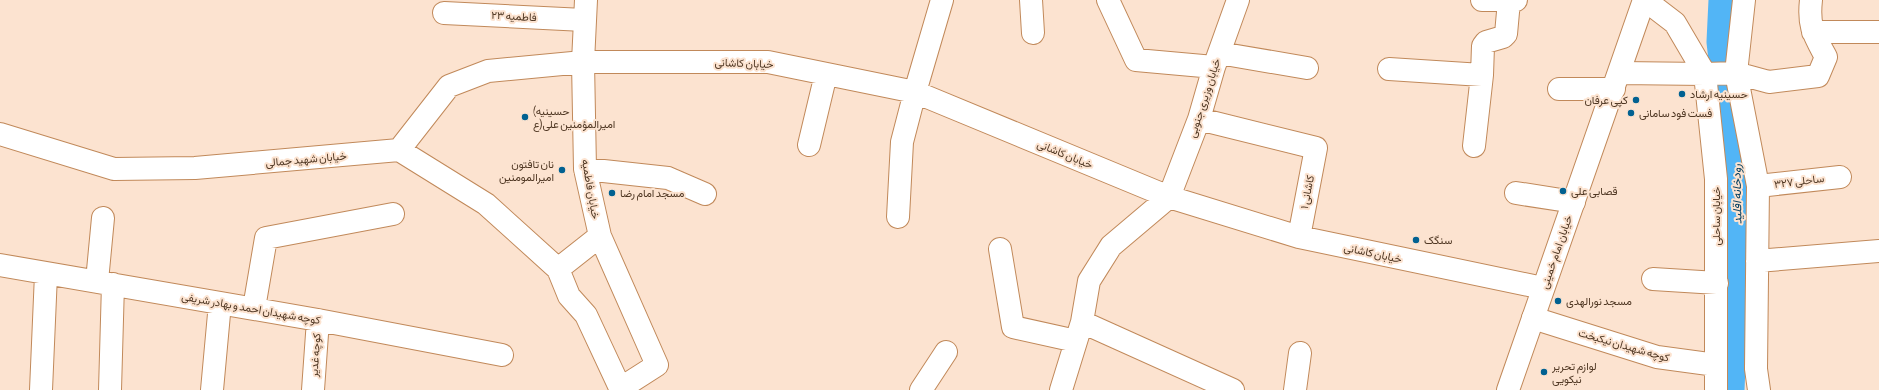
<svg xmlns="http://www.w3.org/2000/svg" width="1879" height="390" font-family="'Asap Condensed',Vazirmatn,sans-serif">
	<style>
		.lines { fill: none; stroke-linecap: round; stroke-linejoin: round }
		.river { stroke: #52b5f6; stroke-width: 27 }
		.minor-casing { stroke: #c1895a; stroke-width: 24 }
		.major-casing { stroke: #c1895a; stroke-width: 24 }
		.minor { stroke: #fff; stroke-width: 22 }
		.major { stroke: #fff; stroke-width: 22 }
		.poi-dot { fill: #016191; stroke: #fce3d0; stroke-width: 1.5 }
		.labels { text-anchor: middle; stroke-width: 4; stroke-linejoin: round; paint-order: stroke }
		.street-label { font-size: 11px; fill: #4f3723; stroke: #fce3d0 }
		.poi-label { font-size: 11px; fill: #4f3723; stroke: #fce3d0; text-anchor: start }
		.water-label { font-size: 12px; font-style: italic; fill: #0b4363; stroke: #fce3d0 }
	</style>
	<rect width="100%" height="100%" fill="#fce3d0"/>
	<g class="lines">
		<path class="river" d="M 1722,0 L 1720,42 L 1730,131 L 1738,165 L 1739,198 L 1731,390"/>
		<g class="minor-casing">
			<path id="minor" d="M 1031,0 L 1033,33
				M 1108,0 L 1136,60 L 1214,67
				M 1482,0 L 1516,0
				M 1645,0 L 1675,23 L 1705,74 L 1716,179 L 1716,390
				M 1744,0 L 1736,73 L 1758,186 L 1756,369 L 1759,390
				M 444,13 L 584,20
				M 1813,32 L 1879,32
				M 1219,53 L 1307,68
				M 583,62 L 585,169 L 600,236 L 657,365 L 621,388
				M 1389,69 L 1482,75
				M 1620,73 L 1705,74 L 1736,73 L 1769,82 L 1818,76 L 1826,57 C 1814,35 1808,27 1811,0
				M 1559,89 L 1614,89
				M 1199,119 L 1316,148 L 1299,237
				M 0,134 L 114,169 L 195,168 L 399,150 L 449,86 L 488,71 L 583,62 L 768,62 L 915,92 L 1169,197 L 1299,237 L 1543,288
				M 809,145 L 826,74
				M 1474,146 L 1482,75 L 1483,46 L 1486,42 L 1503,37 L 1506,34 L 1509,1
				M 399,150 L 486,204 L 558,269 L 600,236
				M 585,169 L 668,178 L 705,194
				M 1758,186 L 1840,177
				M 1516,193 L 1574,202
				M 898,217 L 902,142 L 915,92 L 942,0
				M 1000,249 L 1013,327 L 1076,341
				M 1757,261 L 1879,251
				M 0,265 L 318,320 L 502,355
				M 558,269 L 569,296 L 586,315 L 621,390
				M 1653,279 L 1717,283
				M 97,281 L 103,218
				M 254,308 L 266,238 L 393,214
				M 1533,318 L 1657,357 L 1716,365
				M 1082,322 L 1233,390
				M 41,390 L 46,274
				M 110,390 L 113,284
				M 212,390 L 220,303
				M 313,390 L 318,320
				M 921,390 L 946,352
				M 1061,390 L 1082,322 L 1089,281 L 1111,246 L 1169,197 L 1199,119 L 1214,67 L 1238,0
				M 1295,390 L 1300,353"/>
		</g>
		<g class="major-casing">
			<path id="major" d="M 583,62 L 586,0
				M 1508,390 L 1644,0"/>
		</g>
		<use href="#minor" class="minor"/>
		<use href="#major" class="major"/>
	</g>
	<g class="poi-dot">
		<circle cx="1682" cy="94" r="4"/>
		<circle cx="1636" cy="100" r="4"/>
		<circle cx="1631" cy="113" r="4"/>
		<circle cx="525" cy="117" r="4"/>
		<circle cx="562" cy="170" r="4"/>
		<circle cx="1563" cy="191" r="4"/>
		<circle cx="612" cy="193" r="4"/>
		<circle cx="1416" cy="240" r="4"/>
		<circle cx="1558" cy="301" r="4"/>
		<circle cx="1544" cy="372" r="4"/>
	</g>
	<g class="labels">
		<g class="street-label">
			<text transform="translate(514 16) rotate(3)" y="4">فاطمیه ۲۳</text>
			<text transform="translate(744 63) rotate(2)" y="4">خیابان کاشانی</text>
			<text transform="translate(1204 98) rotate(-72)" y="4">خیابان وزیری جنوبی</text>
			<text transform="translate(1065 154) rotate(22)" y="4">خیابان کاشانی</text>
			<text transform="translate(306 159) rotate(-5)" y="4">خیابان شهید جمالی</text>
			<text transform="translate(1799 181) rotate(-7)" y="4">ساحلی ۳۲۷</text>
			<text transform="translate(591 189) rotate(80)" y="4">خیابان فاطمیه</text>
			<text transform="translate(1307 192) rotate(-79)" y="4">کاشانی ۱</text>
			<text transform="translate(1716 216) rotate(-90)" y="4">خیابان ساحلی</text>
			<text transform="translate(1556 252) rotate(-71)" y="4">خیابان امام خمینی</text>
			<text transform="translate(1373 253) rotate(12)" y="4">خیابان کاشانی</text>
			<text transform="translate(251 308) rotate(10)" y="4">کوچه شهیدان احمد و بهادر شریفی</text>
			<text transform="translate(1624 345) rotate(16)" y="4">کوچه شهیدان نیکبخت</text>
			<text transform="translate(315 355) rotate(-86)" y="4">کوچه غدیر</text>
		</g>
		<g class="poi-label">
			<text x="1690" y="98">حسینیه ارشاد</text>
			<text x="1628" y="104" text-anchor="end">کپی عرفان</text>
			<text x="533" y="115">(حسینیه<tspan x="533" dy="13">امیرالمؤمنین علی(ع</tspan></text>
			<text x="1639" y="117">فست فود سامانی</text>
			<text x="554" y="168" text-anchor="end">نان تافتون<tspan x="554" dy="13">امیرالمومنین</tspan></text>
			<text x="1571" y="195">قصابی علی</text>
			<text x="620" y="197">مسجد امام رضا</text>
			<text x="1424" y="244">سنگک</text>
			<text x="1566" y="305">مسجد نورالهدی</text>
			<text x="1552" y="370">لوازم تحریر<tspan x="1552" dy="13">نیکویی</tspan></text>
		</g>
		<g class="water-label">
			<text transform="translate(1737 194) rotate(-91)" y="4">رودخانه اقلید</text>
		</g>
	</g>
</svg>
